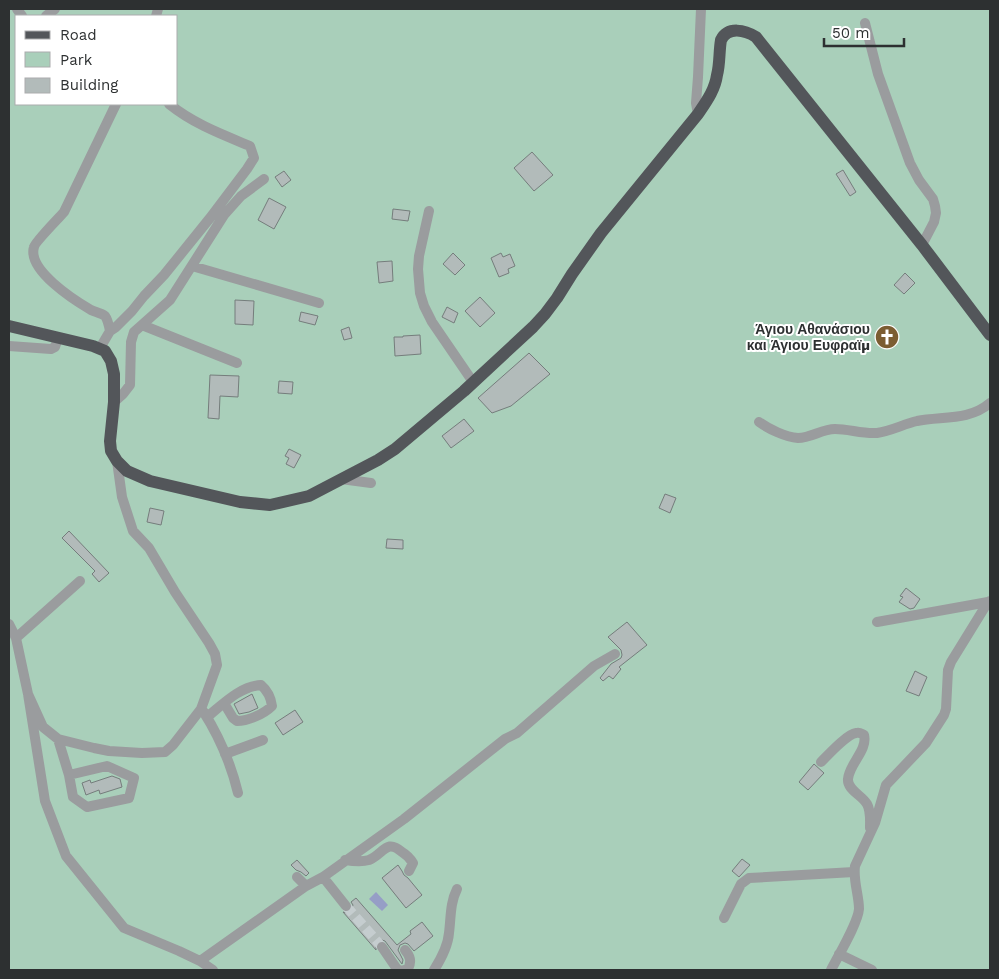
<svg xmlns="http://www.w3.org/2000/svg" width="999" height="979" font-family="'Work Sans',sans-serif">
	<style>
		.green { fill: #a9cfba; fill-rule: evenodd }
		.water { fill: #969ec6 }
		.building { fill: #b2bbba; stroke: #757d7c }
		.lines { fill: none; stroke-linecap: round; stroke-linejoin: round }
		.minor-tunnel { stroke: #c5cdcf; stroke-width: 10; stroke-dasharray: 10 5; stroke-linecap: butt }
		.minor { stroke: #9a9c9e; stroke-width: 10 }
		.major { stroke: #53565a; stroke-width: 12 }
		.labels { text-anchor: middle; stroke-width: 4; stroke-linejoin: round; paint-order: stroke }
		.poi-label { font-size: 14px; font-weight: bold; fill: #2d3031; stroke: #fff; text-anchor: end }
	</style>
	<rect width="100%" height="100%" fill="#ebf4f6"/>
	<path class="green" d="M 9,9 L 990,9 L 990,970 L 9,970 ZM 16,16 L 176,16 L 176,104 L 16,104 Z"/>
	<path class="water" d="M 376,892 L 388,905 L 382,911 L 369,899 Z"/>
	<path class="building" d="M 532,152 L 553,175 L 534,191 L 514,168 Z
		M 843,170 L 856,192 L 850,196 L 836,174 Z
		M 284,171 L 291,180 L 282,187 L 275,177 Z
		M 269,198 L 286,207 L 274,229 L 258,220 Z
		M 393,209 L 410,211 L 408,221 L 392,219 Z
		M 453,253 L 465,265 L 455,275 L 443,264 Z
		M 501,253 L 503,257 L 510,254 L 515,266 L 508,269 L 509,273 L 499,277 L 491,258 Z
		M 392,261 L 393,281 L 379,283 L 377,262 Z
		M 905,273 L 915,283 L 904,294 L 894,285 Z
		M 480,297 L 495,313 L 480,327 L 465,311 Z
		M 235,300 L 254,301 L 253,325 L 235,324 Z
		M 447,307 L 458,313 L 454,323 L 442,317 Z
		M 301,312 L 318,316 L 315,325 L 299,321 Z
		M 349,327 L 352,338 L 344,340 L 341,330 Z
		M 420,335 L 421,354 L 395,356 L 394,337 L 403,337 L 403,336 Z
		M 529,353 L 550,374 L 511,406 L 492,413 L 478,398 Z
		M 210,375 L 239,376 L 238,397 L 220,396 L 219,419 L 208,418 Z
		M 279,381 L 293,382 L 292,394 L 278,393 Z
		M 464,419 L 474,431 L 451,448 L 442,436 Z
		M 289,449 L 301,455 L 294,468 L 286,464 L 289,458 L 285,456 Z
		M 665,494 L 676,498 L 670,513 L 659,508 Z
		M 150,508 L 164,511 L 161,525 L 147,522 Z
		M 69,531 L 109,573 L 99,582 L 92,574 L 95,571 L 62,538 Z
		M 387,539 L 403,540 L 403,549 L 386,548 Z
		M 906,588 L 920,599 L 914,608 L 910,609 L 899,602 L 903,597 L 900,596 Z
		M 627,622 L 647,645 L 619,667 L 621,669 L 613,679 L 609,676 L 603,681 L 600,678 L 611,664 L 621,658 L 622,655 L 621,650 L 608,637 Z
		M 915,671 L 927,677 L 919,696 L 906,691 Z
		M 252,694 L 258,708 L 249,712 L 239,714 L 234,704 Z
		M 295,710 L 303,722 L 283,735 L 275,723 Z
		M 814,764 L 824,773 L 808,790 L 799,782 Z
		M 112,776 L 120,779 L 122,787 L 100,794 L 99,790 L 86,795 L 82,783 L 90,780 L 91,783 Z
		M 742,859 L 750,865 L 739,877 L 732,871 Z
		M 297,860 L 309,873 L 306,876 L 301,872 L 296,870 L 291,865 Z
		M 398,865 L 402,871 L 404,875 L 408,878 L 422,895 L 406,908 L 382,878 Z
		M 356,898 L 397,945 L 411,934 L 410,931 L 422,922 L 433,936 L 414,951 L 408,944 L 405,943 L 400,945 L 398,950 L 403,960 L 402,964 L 385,941 L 382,940 L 378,942 L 376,944 L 376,950 L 343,912 L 347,913 L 351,911 L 353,905 L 351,902 Z"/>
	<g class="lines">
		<path class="minor-tunnel" d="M 346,906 L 382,947"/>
		<path class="minor" d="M 17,9 L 22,16
			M 46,16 L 55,9
			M 156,16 L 158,9
			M 865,23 L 878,74 L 910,163 L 919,180 L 933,199 L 935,206 L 936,213 L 934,222 L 922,245
			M 698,114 L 696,103 L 698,77 L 701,9
			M 429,211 L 419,256 L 418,269 L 420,293 L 424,306 L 432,322 L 473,382
			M 192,266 L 319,303
			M 142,325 L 237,363
			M 110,331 C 109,326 108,320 105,316 C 101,313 95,312 91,310 C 74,300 27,270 34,247 C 35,242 58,219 64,212 L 116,104
			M 9,346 L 51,349 L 55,347 L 58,338
			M 100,348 L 110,331 L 116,327 L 132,311 L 144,296 L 164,275 L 210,218 L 247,169 L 254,158 L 250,146 C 221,134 194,124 169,104
			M 114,402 L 123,394 L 130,385 L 131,342 L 134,332 L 170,300 L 224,215 L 241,196 L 264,179
			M 759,422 C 769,429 785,437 798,438 C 811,438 822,429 835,429 C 849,429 862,434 877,433 C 891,431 904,424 917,421 C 942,416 969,421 990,403
			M 341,479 L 371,483
			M 877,622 L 988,602
			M 9,624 L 16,638 L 28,694 L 45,801 L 66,856 L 124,928 L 179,951 L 200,961 L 213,970
			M 16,638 L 80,581
			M 28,694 L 43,727 L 58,739 L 94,748 L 109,751 L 142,753 L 165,752 L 173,745 L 201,709 L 217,665 L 215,654 L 209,643 L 175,592 L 149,548 L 133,531 L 122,497 L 117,461
			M 203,711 C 219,736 231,764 238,793
			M 207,717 C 222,705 240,686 261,685 C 268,691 271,698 272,706 C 264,714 248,721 237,721 L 233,718 L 224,703
			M 58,739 L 69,775 L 73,797 L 87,807 L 129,798 L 134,778 L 107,766 L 69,775
			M 225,754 L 263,740
			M 821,762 C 828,755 847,734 856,733 C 860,732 860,733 864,735 C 868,750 849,764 848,779 C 847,790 862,795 867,804 C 871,811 870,820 870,828
			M 345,860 C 352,861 362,862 369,860 C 384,854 386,838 402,852 C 407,855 410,858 413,863 L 409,871
			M 323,877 L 346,906
			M 306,886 L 323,877 L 404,819 L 505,739 L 517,733 L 594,666 L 615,654
			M 724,918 L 741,884 L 749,878 L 854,872
			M 382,947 L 397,969 L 399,970
			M 839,954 L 872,970
			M 200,961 L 306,886 L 297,877
			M 404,970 L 408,969 C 412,961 410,956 405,950
			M 434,970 C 441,959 448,946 449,933 C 451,917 450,903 457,889
			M 831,970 C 838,956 858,923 859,909 C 859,895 853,881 855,866 L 875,823 L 886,785 L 926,743 L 944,715 L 946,709 L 948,670 L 951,662 L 988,602 L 990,601"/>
		<path class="major" d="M 9,326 L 93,346 L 105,351 L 111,361 L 114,374 L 114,402 L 110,441 L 111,451 L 117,461 L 127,471 L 150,481 L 240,502 L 270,505 L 309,496 L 378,460 L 395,449 L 464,391 L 533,327 L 545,314 L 557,298 L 572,274 L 601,233 L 698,114 C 706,102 715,90 717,75 C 720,64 719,51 721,40 C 728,26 745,30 756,37 L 922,245 L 990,335"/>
	</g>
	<defs>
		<g id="church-disc" transform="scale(1.25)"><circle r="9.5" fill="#7c5d32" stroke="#fff"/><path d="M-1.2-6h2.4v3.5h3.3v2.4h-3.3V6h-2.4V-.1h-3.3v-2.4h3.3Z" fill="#fff"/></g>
	</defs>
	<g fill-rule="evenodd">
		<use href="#church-disc" x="887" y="337"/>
	</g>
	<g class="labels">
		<g class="poi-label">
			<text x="870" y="334">Άγιου Αθανάσιου<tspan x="870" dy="16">και Άγιου Ευφραϊμ</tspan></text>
		</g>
	</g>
	<rect width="999" height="979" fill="none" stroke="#2d3031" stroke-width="20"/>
	<rect x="15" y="15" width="162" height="90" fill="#ffffff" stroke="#abacad"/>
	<rect x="25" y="31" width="25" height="8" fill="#53565a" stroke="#abacad"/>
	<text x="60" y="40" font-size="15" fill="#2d3031">Road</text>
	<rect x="25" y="52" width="25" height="15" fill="#a9cfba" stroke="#abacad"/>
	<text x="60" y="65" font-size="15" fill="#2d3031">Park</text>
	<rect x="25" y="78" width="25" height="15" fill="#b2bbba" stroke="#abacad"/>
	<text x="60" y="90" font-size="15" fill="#2d3031">Building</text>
	<path d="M824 38v8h80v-8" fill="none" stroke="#2d3031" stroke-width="2.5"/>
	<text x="832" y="38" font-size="15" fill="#2d3031" stroke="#ffffff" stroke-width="4" paint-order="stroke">50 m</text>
</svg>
